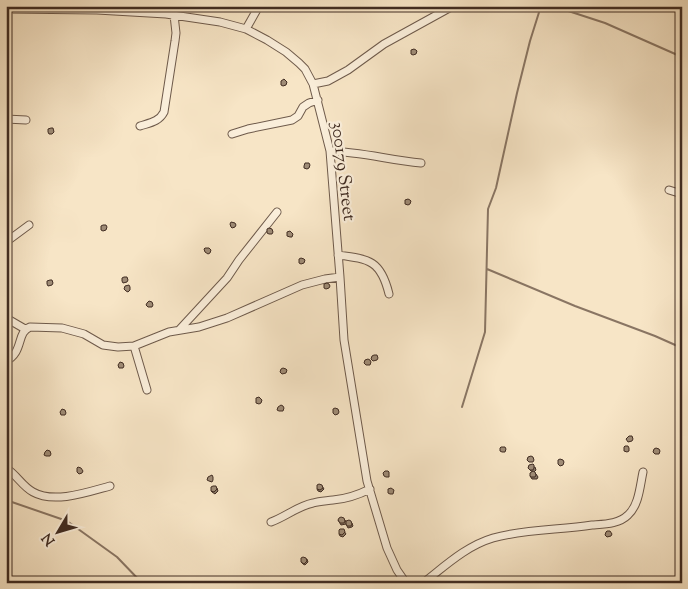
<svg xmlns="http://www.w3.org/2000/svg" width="688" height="589" font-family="'Sorts Mill Goudy',serif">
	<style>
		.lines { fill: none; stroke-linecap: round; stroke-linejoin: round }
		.stream { stroke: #897563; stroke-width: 2 }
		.minor-casing { stroke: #6e5a4b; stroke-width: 9 }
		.minor { stroke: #faeeda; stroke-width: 7 }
		.wall { fill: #897866; stroke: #402c22 }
		.building { fill: #9f8c77; stroke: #402c22 }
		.labels { text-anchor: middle; stroke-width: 4.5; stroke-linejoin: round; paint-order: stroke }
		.street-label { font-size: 18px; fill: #402c22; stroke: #faeeda }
	</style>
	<rect width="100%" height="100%" fill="#f7e5c6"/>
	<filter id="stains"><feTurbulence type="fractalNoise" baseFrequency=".004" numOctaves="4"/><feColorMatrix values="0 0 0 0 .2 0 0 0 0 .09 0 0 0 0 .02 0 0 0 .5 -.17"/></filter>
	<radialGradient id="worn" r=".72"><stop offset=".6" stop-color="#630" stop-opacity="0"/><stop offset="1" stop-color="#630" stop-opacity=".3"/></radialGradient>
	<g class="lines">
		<path class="stream" d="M 553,6 L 605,23 L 682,57
			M 487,269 L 575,306 L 655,336 L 682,348
			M 462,407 L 485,332 L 488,209 L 496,188 L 517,93 L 530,41 L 541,6
			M 6,500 L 67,521 L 117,557 L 142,583"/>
		<g class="minor-casing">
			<path id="minor" d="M 6,9 L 97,10 L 166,14 L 220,22 L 246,29 L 267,40 L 286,52 L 299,63 L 305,69 L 313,84 L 330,151 L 340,277 L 344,340 L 367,481 L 387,548 L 397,570 L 406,583
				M 246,29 L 259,6
				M 313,84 L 328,81 L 348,70 L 384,44 L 453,6
				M 6,119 L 26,120
				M 140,126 C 149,123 159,122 164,112 L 175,41 L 176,33 L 174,15
				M 232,134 L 248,129 L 292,120 L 298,116 L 303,107 L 309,103 L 318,100
				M 330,151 C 361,152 390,160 421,163
				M 669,190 L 682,194
				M 6,242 L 29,225
				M 338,255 C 370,259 381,261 389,294
				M 6,318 L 25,329
				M 179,330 L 227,278 L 239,260 L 277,212
				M 134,346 L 147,390
				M 6,361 C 24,352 16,333 30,327 L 62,328 L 84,334 L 103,345 L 118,347 L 134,346 L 169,332 L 199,327 L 227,318 L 302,285 L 325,279 L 340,277
				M 6,468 C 17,475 22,486 33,492 C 54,504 88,492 110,486
				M 271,522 C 285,517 298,506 313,503 C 320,501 326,501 333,500 C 346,499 358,495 370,489
				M 423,583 C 445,566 466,546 493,538 C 524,529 560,530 592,525 C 604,524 619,524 628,515 C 639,505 640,486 643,472"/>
		</g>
		<use href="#minor" class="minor"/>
	</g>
	<path class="wall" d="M 535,467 L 536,470 L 534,472 L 536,474 L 538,477 L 537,479 L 532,479 L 530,476 L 533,472 L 531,471 L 528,468 Z
		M 322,486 L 324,489 L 321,492 L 318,491 L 317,489 Z
		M 217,488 L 218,491 L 215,494 L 212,492 L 211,491 Z
		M 338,520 L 345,520 L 346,522 L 352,523 L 353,526 L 352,527 L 348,528 L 346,524 L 341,525 Z
		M 344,531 L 346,534 L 343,537 L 340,536 L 339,534 Z
		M 307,559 L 308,562 L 305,565 L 303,564 L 301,562 Z"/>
	<path class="building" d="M 414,49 L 416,50 L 417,51 L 416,54 L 413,55 L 411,54 L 411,50 Z
		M 284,79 L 287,82 L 286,85 L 283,86 L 281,85 L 281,81 Z
		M 51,128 L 53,128 L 54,132 L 52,134 L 49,134 L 48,132 L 48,129 Z
		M 305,163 L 309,163 L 310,165 L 309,168 L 307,169 L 304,168 L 304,166 Z
		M 408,199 L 410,200 L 411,201 L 410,204 L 408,205 L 405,204 L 405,200 Z
		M 231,222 L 235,223 L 236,225 L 235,227 L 232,228 L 231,227 L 230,224 Z
		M 103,225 L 106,225 L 107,227 L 106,230 L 103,231 L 101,230 L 101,226 Z
		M 269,228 L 272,229 L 273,232 L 272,234 L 269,234 L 267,233 L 267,229 Z
		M 290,231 L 293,234 L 292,237 L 290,237 L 287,236 L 287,232 Z
		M 205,248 L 209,248 L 211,250 L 210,253 L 208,254 L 205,252 L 204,249 Z
		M 301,258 L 304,259 L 305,260 L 304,263 L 301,264 L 299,263 L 299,259 Z
		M 124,277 L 127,277 L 128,280 L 127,282 L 123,283 L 122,281 L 122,278 Z
		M 50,280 L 52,280 L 53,283 L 52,285 L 48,286 L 47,284 L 47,281 Z
		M 327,283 L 329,284 L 330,286 L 329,288 L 326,289 L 324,288 L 324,284 Z
		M 129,285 L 130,287 L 130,290 L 128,292 L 126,291 L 124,289 L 125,286 Z
		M 149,301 L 152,302 L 153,305 L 152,307 L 148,307 L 146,305 L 147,303 Z
		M 374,355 L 377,355 L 378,358 L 377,360 L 373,361 L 371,359 L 372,356 Z
		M 368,359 L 370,360 L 371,362 L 370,365 L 366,365 L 364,363 L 365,360 Z
		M 120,362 L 123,363 L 124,366 L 123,368 L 119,368 L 118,365 Z
		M 283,368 L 286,369 L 287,370 L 286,373 L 282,374 L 280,372 L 281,369 Z
		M 259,397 L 262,400 L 261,403 L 259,404 L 256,403 L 256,398 Z
		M 281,405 L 283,406 L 284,408 L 283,411 L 279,411 L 277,410 L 278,407 Z
		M 335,408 L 338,409 L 339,412 L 338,414 L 335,415 L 333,413 L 333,409 Z
		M 62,409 L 65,410 L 66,413 L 65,415 L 61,415 L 60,412 Z
		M 629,436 L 632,436 L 633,439 L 632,441 L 628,442 L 626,439 Z
		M 625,446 L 628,446 L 629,448 L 629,451 L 627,452 L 624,451 L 624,447 Z
		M 501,447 L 505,447 L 506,449 L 505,452 L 502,452 L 500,451 L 500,448 Z
		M 656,448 L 659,449 L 660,451 L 659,454 L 655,454 L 653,452 L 654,449 Z
		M 47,450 L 50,451 L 51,454 L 50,456 L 46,456 L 44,455 L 45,452 Z
		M 531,456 L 533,457 L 534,460 L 533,462 L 529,462 L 527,460 L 528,457 Z
		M 560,459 L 563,460 L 564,462 L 563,465 L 560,466 L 558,464 L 558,460 Z
		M 533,464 L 534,465 L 534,468 L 533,470 L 530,470 L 528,468 L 529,465 Z
		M 78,467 L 81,468 L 83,471 L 82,473 L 79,474 L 77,472 L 77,468 Z
		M 385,471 L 388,471 L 389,472 L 389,477 L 386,477 L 384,476 L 383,473 Z
		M 533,471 L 535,472 L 536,475 L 535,477 L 531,477 L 530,476 L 530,473 Z
		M 212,475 L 213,477 L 213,480 L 212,482 L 209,481 L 207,480 L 208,477 Z
		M 319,484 L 322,485 L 323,488 L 320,490 L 317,489 L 317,485 Z
		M 213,486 L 216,486 L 217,489 L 214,492 L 211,491 L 211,487 Z
		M 391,488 L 394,490 L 393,494 L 390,494 L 388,493 L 388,489 Z
		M 341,517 L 344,518 L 345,521 L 344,523 L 340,523 L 338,520 L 339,518 Z
		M 349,520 L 351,521 L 352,524 L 351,526 L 347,526 L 346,524 L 346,521 Z
		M 340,529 L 344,529 L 345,532 L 342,535 L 339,534 L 339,530 Z
		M 607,531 L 610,531 L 612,534 L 611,536 L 607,537 L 605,535 L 606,532 Z
		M 303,557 L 306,558 L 307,561 L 304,564 L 301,562 L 301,558 Z"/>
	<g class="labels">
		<g class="street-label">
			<text transform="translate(344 171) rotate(83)" y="6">300179 Street</text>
		</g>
	</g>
	<rect width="688" height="589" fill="none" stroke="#f7e5c6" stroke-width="25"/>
	<rect x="8" y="8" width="673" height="574" fill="none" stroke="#402c22" stroke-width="2.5"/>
	<rect x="12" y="12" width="663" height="564" fill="none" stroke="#402c22"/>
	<g transform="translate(58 532) rotate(232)" stroke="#faeeda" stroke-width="4" paint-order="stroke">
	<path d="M0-4L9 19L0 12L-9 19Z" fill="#402c22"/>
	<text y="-8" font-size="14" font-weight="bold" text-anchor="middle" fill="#402c22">N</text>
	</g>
	<rect width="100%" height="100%" filter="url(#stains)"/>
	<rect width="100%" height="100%" fill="url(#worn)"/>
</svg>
